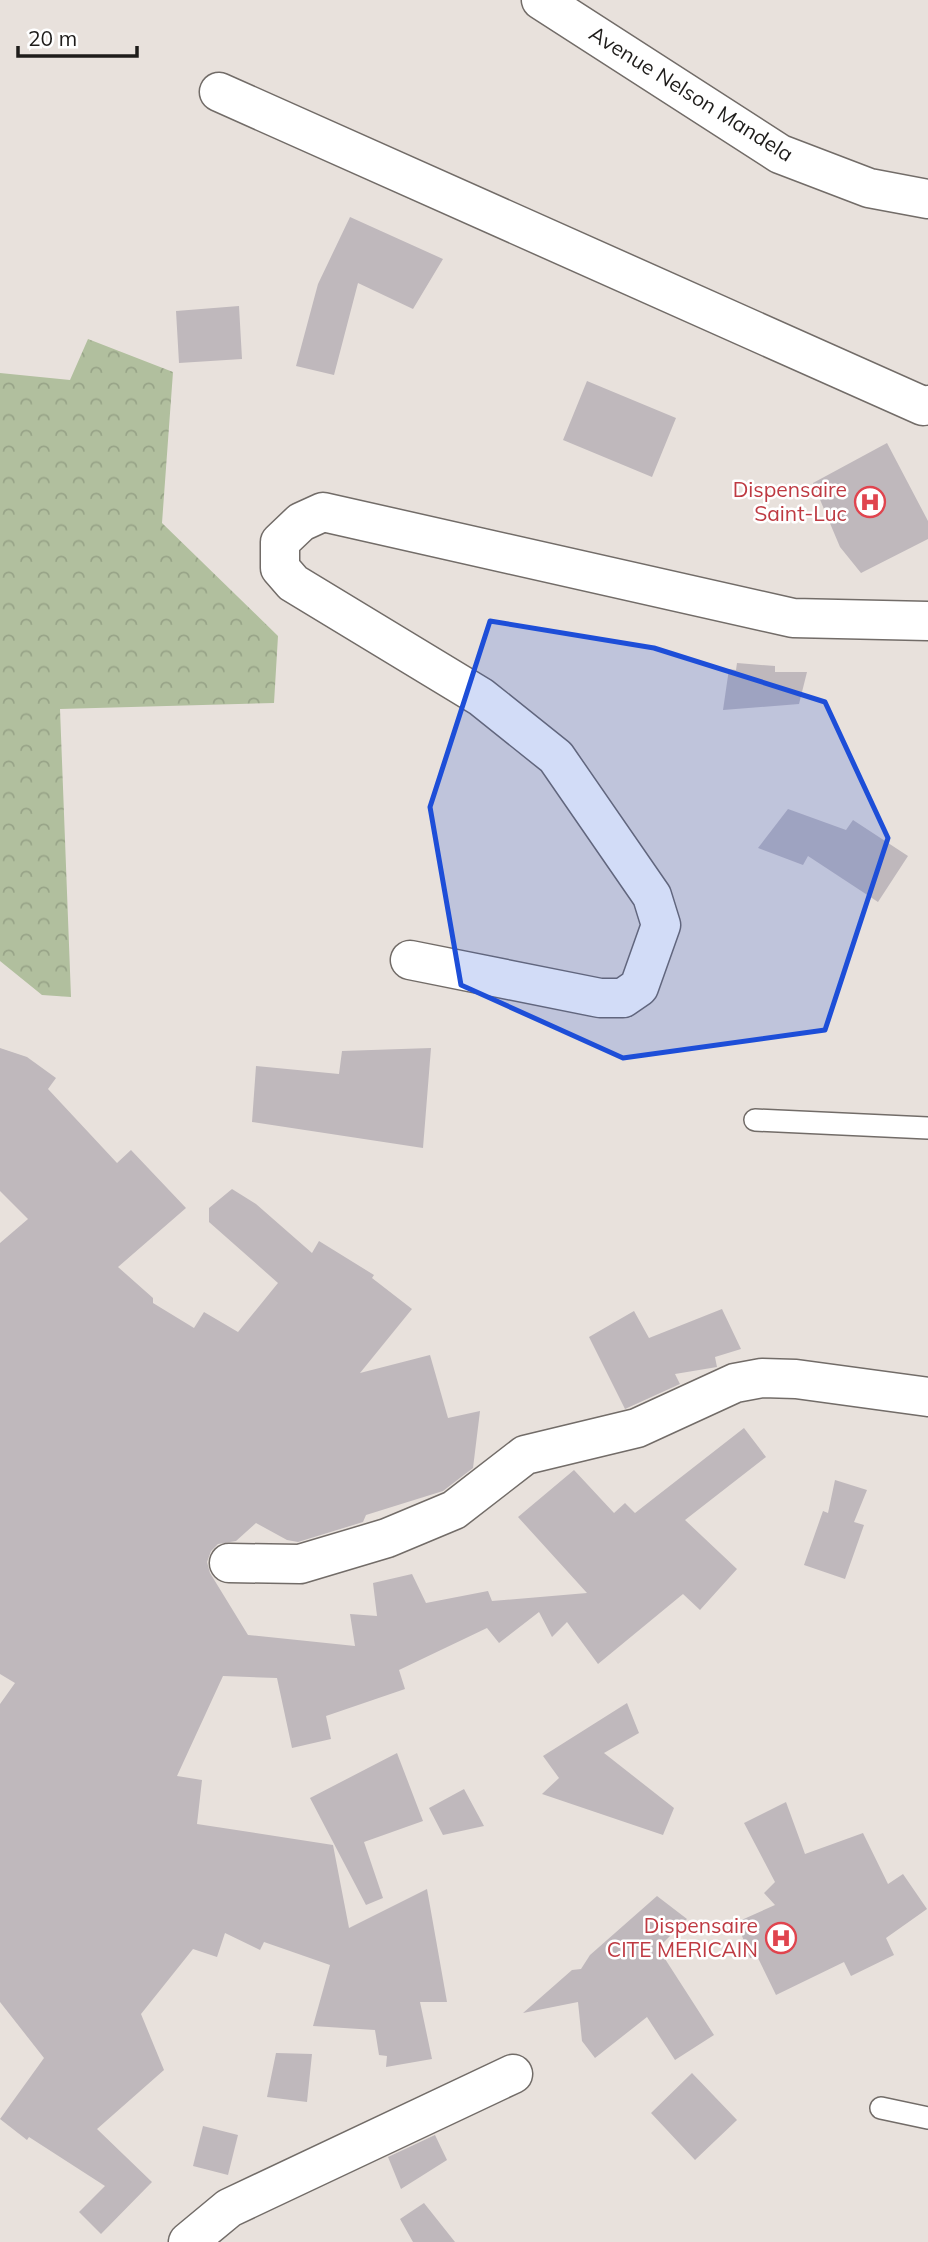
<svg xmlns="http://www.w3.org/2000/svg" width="928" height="2242" font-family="Mulish,sans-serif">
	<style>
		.forest { fill: url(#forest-crowns) }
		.building { fill: #bfb8bc }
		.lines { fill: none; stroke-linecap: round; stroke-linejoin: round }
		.lane-casing { stroke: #726c68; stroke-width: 24 }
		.street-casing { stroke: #726c68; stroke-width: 41 }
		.secondary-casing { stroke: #726c68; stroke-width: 41 }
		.lane { stroke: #fff; stroke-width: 21 }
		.street { stroke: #fff; stroke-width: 38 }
		.secondary { stroke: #fff; stroke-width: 38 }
		.marked { fill: #1d4ed8; fill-opacity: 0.2; stroke: #1d4ed8; stroke-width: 5; stroke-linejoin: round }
		.labels { text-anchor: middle; stroke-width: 5; stroke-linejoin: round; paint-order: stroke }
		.street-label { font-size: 21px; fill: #1e1c1a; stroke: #fff }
		.health-label { font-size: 21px; fill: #be3a42; stroke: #fff; text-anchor: end }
	</style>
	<defs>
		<pattern id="forest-crowns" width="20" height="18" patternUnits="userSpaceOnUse" patternTransform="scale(1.75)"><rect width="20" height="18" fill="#b1bf9e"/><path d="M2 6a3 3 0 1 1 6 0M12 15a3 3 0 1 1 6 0" fill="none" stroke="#98a488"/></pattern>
	</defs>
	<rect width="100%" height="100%" fill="#e8e1dc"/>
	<path class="forest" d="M 88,339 L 173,372 L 162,523 L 278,636 L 274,703 L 60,709 L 71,997 L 42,995 L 0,961 L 0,373 L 70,380 Z"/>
	<path class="building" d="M 350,217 L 443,259 L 413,309 L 358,283 L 334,375 L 296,366 L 318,284 Z
		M 239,306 L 242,359 L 179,363 L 176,311 Z
		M 587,381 L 676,418 L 652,477 L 563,440 Z
		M 887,443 L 928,521 L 928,539 L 861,573 L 840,547 L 813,483 Z
		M 737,663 L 775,666 L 775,672 L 807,672 L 799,704 L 723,710 L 729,669 L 736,670 Z
		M 788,809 L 846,830 L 853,820 L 908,856 L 878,902 L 808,856 L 803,865 L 758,848 Z
		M 0,1048 L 27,1057 L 56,1078 L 48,1089 L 117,1163 L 131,1150 L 186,1208 L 118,1267 L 153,1298 L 153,1303 L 194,1328 L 204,1312 L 238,1332 L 278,1283 L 209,1222 L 209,1208 L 232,1189 L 256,1204 L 312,1253 L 319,1241 L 374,1275 L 372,1278 L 412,1309 L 360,1373 L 430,1355 L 448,1418 L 480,1411 L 473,1468 L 443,1491 L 366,1515 L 363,1522 L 298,1542 L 287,1540 L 256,1523 L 236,1541 L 218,1544 L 211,1551 L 207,1562 L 210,1573 L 248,1635 L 355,1646 L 350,1614 L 377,1616 L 373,1583 L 412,1574 L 426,1603 L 488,1591 L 492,1601 L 587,1593 L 518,1517 L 574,1470 L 614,1513 L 625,1503 L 635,1513 L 744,1428 L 766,1457 L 685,1520 L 737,1569 L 700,1610 L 683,1594 L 598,1664 L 567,1622 L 552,1637 L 539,1612 L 499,1643 L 487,1628 L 399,1670 L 405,1689 L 326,1716 L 331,1739 L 292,1748 L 277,1678 L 223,1676 L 177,1776 L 202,1780 L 197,1824 L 333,1845 L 349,1928 L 427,1889 L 447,2002 L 420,2002 L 432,2059 L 386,2067 L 387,2056 L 379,2055 L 375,2030 L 313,2026 L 330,1965 L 264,1942 L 260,1950 L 225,1933 L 217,1957 L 193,1949 L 141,2014 L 164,2070 L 97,2129 L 152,2182 L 101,2234 L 79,2212 L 105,2186 L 29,2137 L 27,2140 L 0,2119 L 44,2058 L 0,2002 L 0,1704 L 15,1683 L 0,1674 L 0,1243 L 28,1219 L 0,1191 Z
		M 431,1048 L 423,1148 L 252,1122 L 256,1066 L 339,1074 L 342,1051 Z
		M 722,1309 L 741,1349 L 715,1357 L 717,1367 L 675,1374 L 680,1384 L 625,1409 L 589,1337 L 634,1311 L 649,1338 Z
		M 835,1480 L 867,1490 L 854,1522 L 864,1525 L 845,1579 L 804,1565 L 823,1511 L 828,1513 Z
		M 627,1703 L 639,1733 L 604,1753 L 674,1808 L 663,1835 L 542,1794 L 559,1778 L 543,1756 Z
		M 397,1753 L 423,1821 L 364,1842 L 383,1898 L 366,1905 L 310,1798 Z
		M 464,1789 L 484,1826 L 443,1835 L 429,1808 Z
		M 786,1802 L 805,1854 L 863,1833 L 888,1884 L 903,1874 L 927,1909 L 886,1938 L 894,1955 L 851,1976 L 844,1962 L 776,1995 L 757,1956 L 750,1958 L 737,1922 L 775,1905 L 764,1893 L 775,1882 L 744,1823 Z
		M 657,1896 L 687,1919 L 658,1948 L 714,2035 L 675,2060 L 647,2017 L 595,2058 L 582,2041 L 578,2002 L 523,2013 L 572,1970 L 581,1969 L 590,1955 Z
		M 276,2053 L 312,2054 L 307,2102 L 267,2097 Z
		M 692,2073 L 737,2120 L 695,2160 L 651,2113 Z
		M 203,2126 L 238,2135 L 228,2175 L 193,2166 Z
		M 435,2135 L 447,2160 L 401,2189 L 388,2157 Z
		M 424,2203 L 455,2242 L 413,2242 L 400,2219 Z"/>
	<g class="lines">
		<g class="lane-casing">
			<path id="lane" d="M 755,1120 L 928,1128
				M 881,2108 L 928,2118"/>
		</g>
		<g class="street-casing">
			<path id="street" d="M 219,92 L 923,406 L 928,405
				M 410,960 L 600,998 L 623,998 L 639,987 L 661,925 L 652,896 L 556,757 L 481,697 L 293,583 L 280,568 L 280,542 L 301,522 L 323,512 L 793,618 L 928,621
				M 229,1563 L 300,1564 L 387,1538 L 454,1510 L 525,1455 L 637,1428 L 735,1383 L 762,1378 L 796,1379 L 928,1397
				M 188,2242 L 229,2208 L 513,2074"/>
		</g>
		<g class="secondary-casing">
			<path id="secondary" d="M 541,0 L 780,154 L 869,188 L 928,199"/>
		</g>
		<use href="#lane" class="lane"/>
		<use href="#street" class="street"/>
		<use href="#secondary" class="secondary"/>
	</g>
	<path class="marked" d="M 490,621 L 654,648 L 825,702 L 888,838 L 825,1030 L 623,1058 L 461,985 L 430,807 Z"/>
	<defs>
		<g id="hospital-ring" transform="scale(1.575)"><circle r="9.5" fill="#fff" stroke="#e0444e" stroke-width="1.5"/><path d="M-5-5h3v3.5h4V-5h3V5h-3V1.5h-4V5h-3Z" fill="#e0444e"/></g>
	</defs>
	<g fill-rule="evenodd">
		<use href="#hospital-ring" x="870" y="502"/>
		<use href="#hospital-ring" x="781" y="1938"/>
	</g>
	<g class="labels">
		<g class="street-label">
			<text transform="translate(691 94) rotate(32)" y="7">Avenue Nelson Mandela</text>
		</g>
		<g class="health-label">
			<text x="847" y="497">Dispensaire<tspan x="847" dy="24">Saint-Luc</tspan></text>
			<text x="758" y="1933">Dispensaire<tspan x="758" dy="24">CITE MERICAIN</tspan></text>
		</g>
	</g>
	<path d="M18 46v10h119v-10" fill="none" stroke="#1e1c1a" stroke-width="3.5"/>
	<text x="28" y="46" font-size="21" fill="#1e1c1a" stroke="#ffffff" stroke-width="5" paint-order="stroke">20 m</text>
</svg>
